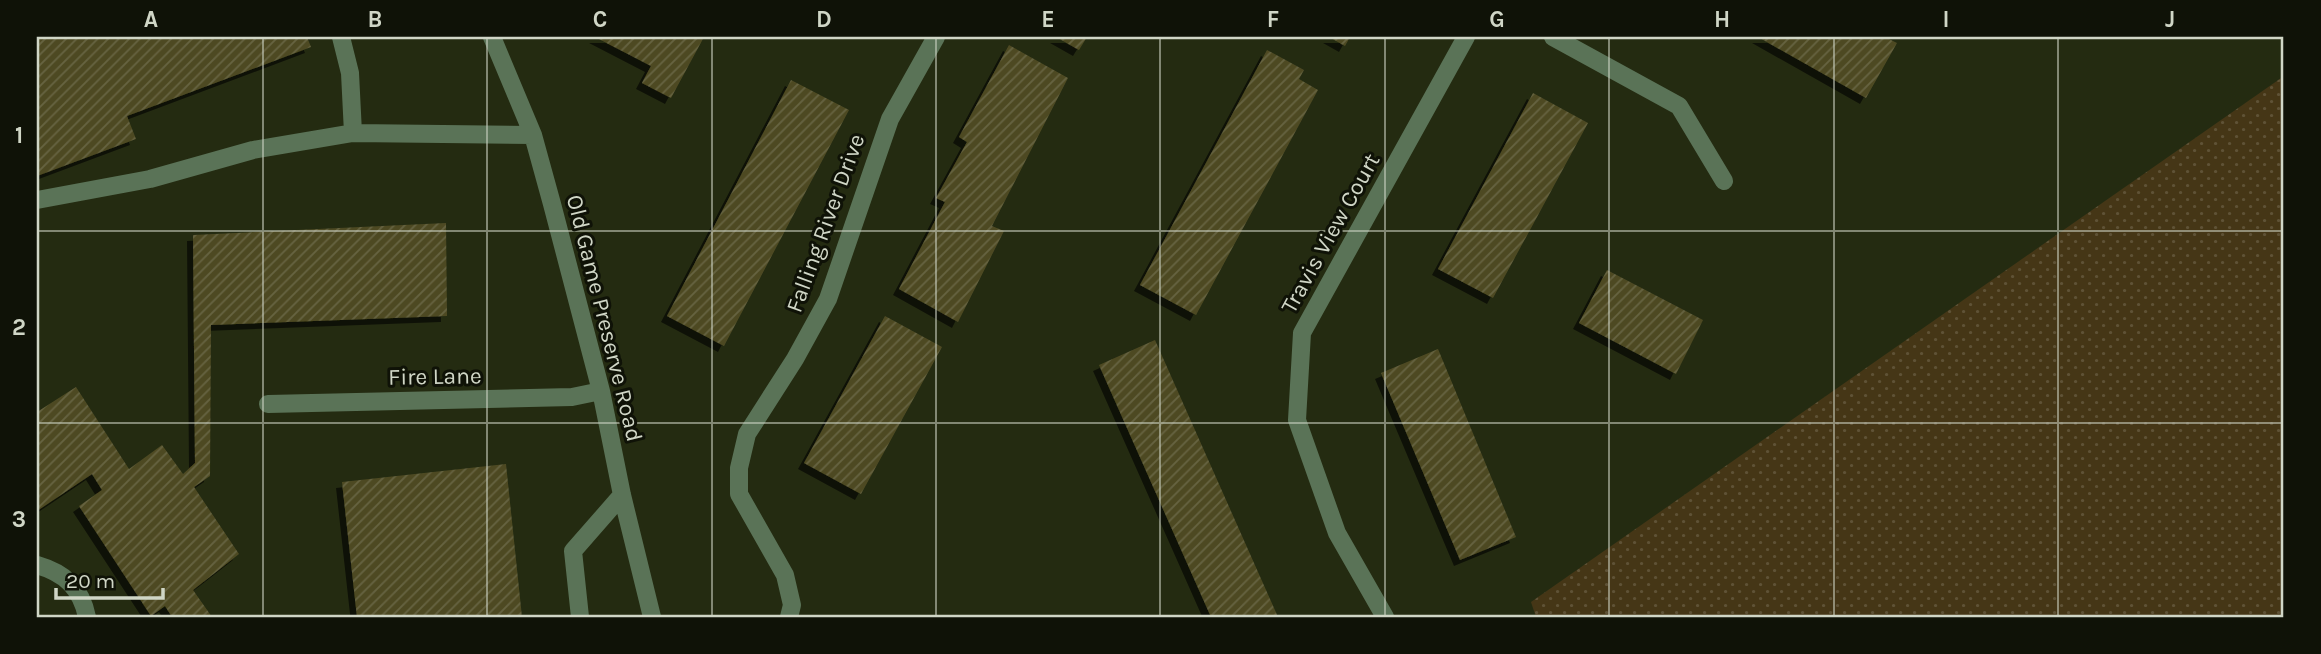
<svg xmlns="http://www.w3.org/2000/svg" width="2321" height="654" font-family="Karla,sans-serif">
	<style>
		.green { fill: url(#green-dots) }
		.building { fill: url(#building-hatch); filter: url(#shadow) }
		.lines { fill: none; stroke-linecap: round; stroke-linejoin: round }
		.minor { stroke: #5a7357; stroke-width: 18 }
		.grid { fill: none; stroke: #d0d6c6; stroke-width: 2; stroke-opacity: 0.55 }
		.labels { text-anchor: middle; stroke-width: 6; stroke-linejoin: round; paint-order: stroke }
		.street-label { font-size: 23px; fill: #d0d6c6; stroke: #0f1207 }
		.neatline { fill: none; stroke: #d0d6c6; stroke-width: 2.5 }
		.grid-label { font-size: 23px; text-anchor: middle; font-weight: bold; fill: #d0d6c6 }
	</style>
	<defs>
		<pattern id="green-dots" width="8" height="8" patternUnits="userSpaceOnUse" patternTransform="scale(1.75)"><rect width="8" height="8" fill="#453616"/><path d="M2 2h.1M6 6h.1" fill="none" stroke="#5f5236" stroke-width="1.8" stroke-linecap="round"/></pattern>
		<pattern id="building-hatch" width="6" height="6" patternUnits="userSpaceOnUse" patternTransform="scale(1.75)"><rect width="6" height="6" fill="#4e4a23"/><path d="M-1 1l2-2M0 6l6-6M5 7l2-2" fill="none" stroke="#666341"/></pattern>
		<filter id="shadow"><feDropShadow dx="-6" dy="6" stdDeviation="0" flood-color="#0009"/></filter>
	</defs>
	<rect width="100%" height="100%" fill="#242b11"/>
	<path class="green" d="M 2284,76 L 2284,617 L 1536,617 L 1531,602 Z"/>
	<path class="building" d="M 37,37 L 307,37 L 311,47 L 127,116 L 136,139 L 37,176 Z
		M 595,37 L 704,37 L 671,98 L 642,83 L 651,66 Z
		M 1056,37 L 1087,37 L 1079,50 Z
		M 1329,37 L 1350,37 L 1345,46 Z
		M 1758,37 L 1885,37 L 1897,43 L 1866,98 Z
		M 1009,45 L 1068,78 L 992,226 L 1004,231 L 958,322 L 899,289 L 945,202 L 936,198 L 967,142 L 959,137 Z
		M 1267,50 L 1304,70 L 1299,79 L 1318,90 L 1196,315 L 1140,285 Z
		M 791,80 L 849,110 L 724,346 L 667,316 Z
		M 1533,93 L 1588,123 L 1493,298 L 1438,269 Z
		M 446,223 L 447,316 L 211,325 L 210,476 L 194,487 L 239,554 L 193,590 L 212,617 L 172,617 L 165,606 L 151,616 L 79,506 L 102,490 L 92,474 L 37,511 L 37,412 L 76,387 L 129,469 L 162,445 L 183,474 L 195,463 L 193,235 Z
		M 1607,270 L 1703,320 L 1676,374 L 1579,323 Z
		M 885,316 L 942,347 L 861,494 L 804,463 Z
		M 1155,340 L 1278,617 L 1211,617 L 1099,365 Z
		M 1438,349 L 1516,537 L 1460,560 L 1381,373 Z
		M 506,464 L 522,617 L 357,617 L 342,482 Z"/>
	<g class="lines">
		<path class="minor" d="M 341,37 L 350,73 L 353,133
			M 492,37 L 533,135 L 552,204 L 601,391 L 622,495 L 652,617
			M 1553,37 L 1679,106 L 1724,181
			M 37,200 L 150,179 L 253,150 L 353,133 L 533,135
			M 268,404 L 572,397 L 601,391
			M 37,565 C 65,573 81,588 87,617
			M 580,617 L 573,551 L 622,495
			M 789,617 L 792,605 L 785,575 L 739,494 L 739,468 L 747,434 L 795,359 L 828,299 L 890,119 L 936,37
			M 1385,617 L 1337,533 L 1297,420 L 1302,333 L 1466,37"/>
	</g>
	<path class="grid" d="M 263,37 L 263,617M 487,37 L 487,617M 712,37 L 712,617M 936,37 L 936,617M 1160,37 L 1160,617M 1385,37 L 1385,617M 1609,37 L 1609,617M 1834,37 L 1834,617M 2058,37 L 2058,617M 37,231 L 2284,231M 37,423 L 2284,423"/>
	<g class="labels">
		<g class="street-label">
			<text transform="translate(825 223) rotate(-70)" y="8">Falling River Drive</text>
			<text transform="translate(1330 233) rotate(-61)" y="8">Travis View Court</text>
			<text transform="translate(605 318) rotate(76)" y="8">Old Game Preserve Road</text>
			<text transform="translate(435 376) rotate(-1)" y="8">Fire Lane</text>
		</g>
	</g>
	<rect width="2321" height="654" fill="none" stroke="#0f1207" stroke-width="77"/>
	<path d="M56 588v10h107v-10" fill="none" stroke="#d0d6c6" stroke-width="3.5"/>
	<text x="66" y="588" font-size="21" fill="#d0d6c6" stroke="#0f1207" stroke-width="5" paint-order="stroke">20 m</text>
	<rect x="38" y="38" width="2244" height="578" class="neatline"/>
	<g class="grid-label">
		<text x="151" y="27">A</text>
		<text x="375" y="27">B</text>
		<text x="600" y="27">C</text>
		<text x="824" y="27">D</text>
		<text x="1048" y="27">E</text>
		<text x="1273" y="27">F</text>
		<text x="1497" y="27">G</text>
		<text x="1722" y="27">H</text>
		<text x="1946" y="27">I</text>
		<text x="2170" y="27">J</text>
		<text x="19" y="143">1</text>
		<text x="19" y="335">2</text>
		<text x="19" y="527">3</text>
	</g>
</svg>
